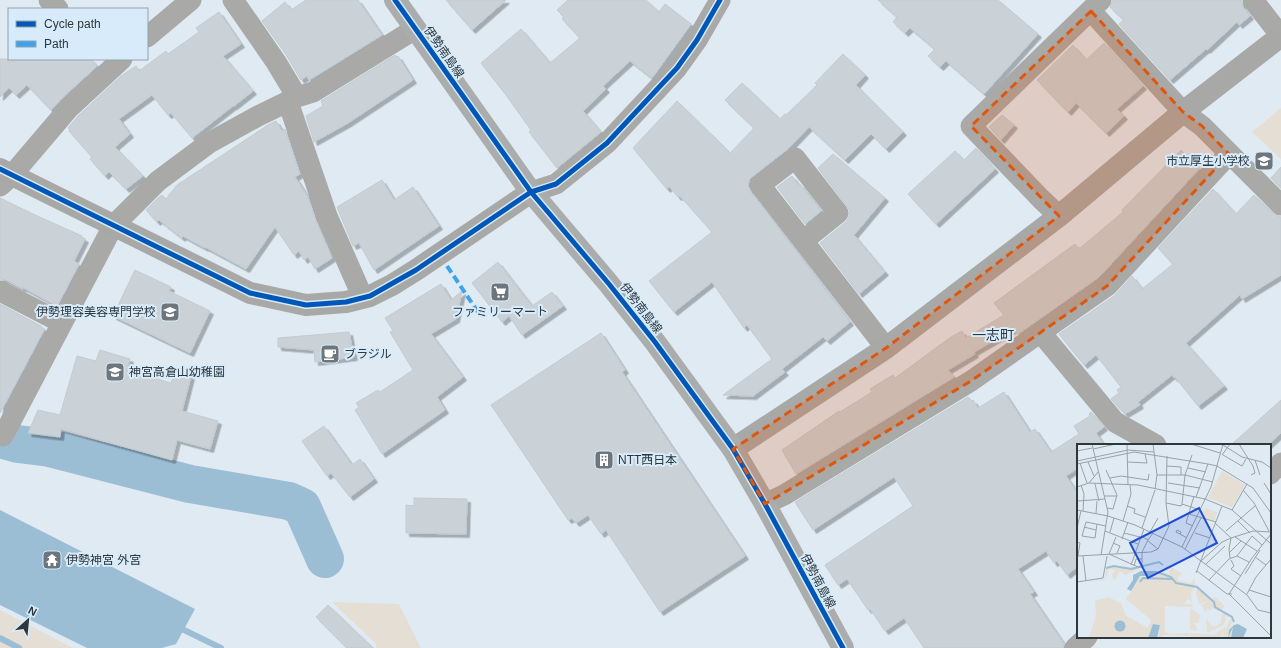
<svg xmlns="http://www.w3.org/2000/svg" width="1281" height="648" font-family="Arial,'Noto Sans JP',sans-serif">
	<style>
		.green { fill: #e5ded4 }
		.water { fill: #9cbed5 }
		.lines { fill: none; stroke-linecap: round; stroke-linejoin: round }
		.stream { stroke: #9cbed5; stroke-width: 6 }
		.river { stroke: #9cbed5; stroke-width: 38 }
		.building { fill: #cad2d8; stroke: #c2cbd1; filter: url(#shadow) }
		.street { stroke: #a9a9a7; stroke-width: 21 }
		.secondary { stroke: #a8a9a7; stroke-width: 22 }
		.primary { stroke: #aaadac; stroke-width: 22 }
		.quiet { stroke: #3ea3ec; stroke-width: 4; stroke-dasharray: 8 4; stroke-linecap: butt }
		.cycleway-casing { stroke: #d7ebfa; stroke-width: 8 }
		.cycleway { stroke: #0057b8; stroke-width: 5 }
		.marked { fill: #df570e; fill-opacity: 0.2; stroke: #df570e; stroke-width: 3; stroke-dasharray: 8 5; stroke-linejoin: round }
		.labels { text-anchor: middle; stroke-width: 4; stroke-linejoin: round; paint-order: stroke }
		.street-label { font-size: 12px; fill: #2e373c; stroke: #d7ebfa }
		.poi-label { font-size: 12px; fill: #2e373c; stroke: #d7ebfa; text-anchor: start }
		.quarter-label { font-size: 14px; fill: #2e373c; stroke: #d7ebfa }
		.inset-river { fill: none; stroke: #9cbed5; stroke-width: 2 }
		.inset-road { fill: none; stroke: #98a2a9; stroke-width: 1 }
		.view { fill: #1d4ed8; fill-opacity: 0.15; stroke: #1d4ed8; stroke-width: 2 }
		.inset-edge { fill: none; stroke: #2e373c; stroke-width: 2 }
	</style>
	<defs>
		<filter id="shadow"><feDropShadow dx="3.5" dy="3.5" stdDeviation="0" flood-color="#0004"/></filter>
	</defs>
	<rect width="100%" height="100%" fill="#dfeaf2"/>
	<path class="green" d="M 1281,108 L 1281,159 L 1252,132 Z
		M 332,602 L 399,604 L 421,648 L 377,648 L 375,643 Z
		M 0,610 L 73,648 L 0,648 Z"/>
	<path class="water" d="M 0,510 L 195,609 L 176,644 L 162,648 L 87,648 L 0,605 Z"/>
	<g class="lines">
		<path class="stream" d="M 184,630 L 221,648
			M 0,638 L 19,648"/>
		<path class="river" d="M 0,439 L 18,444 L 50,448 L 190,484 L 289,501 L 302,507 L 325,559"/>
	</g>
	<path class="building" d="M 306,0 L 358,0 L 382,35 L 309,80 L 307,76 L 301,80 L 285,53 L 262,21 L 285,2 L 291,10 Z
		M 446,0 L 506,0 L 472,30 Z
		M 568,0 L 646,0 L 659,12 L 665,4 L 691,24 L 652,78 L 630,61 L 603,86 L 606,89 L 583,111 L 601,132 L 557,168 L 529,132 L 531,130 L 506,95 L 481,63 L 521,29 L 550,63 L 580,38 L 562,19 L 564,17 L 557,10 Z
		M 878,0 L 998,0 L 1038,34 L 984,94 L 946,61 L 940,67 L 928,56 L 935,49 L 910,28 L 905,33 L 893,22 L 897,17 Z
		M 1113,0 L 1241,0 L 1243,7 L 1250,16 L 1239,25 L 1237,22 L 1207,50 L 1206,49 L 1170,80 L 1119,24 L 1124,20 L 1110,7 Z
		M 219,12 L 241,44 L 223,56 L 253,91 L 234,106 L 233,106 L 192,138 L 171,113 L 168,115 L 152,95 L 119,119 L 130,134 L 115,147 L 143,176 L 126,189 L 109,172 L 105,176 L 90,159 L 92,157 L 69,131 L 70,130 L 68,128 L 78,116 L 121,76 L 136,66 L 139,71 L 166,51 L 168,54 L 199,32 L 196,28 Z
		M 1104,43 L 1143,86 L 1117,109 L 1124,116 L 1106,133 L 1076,103 L 1068,112 L 1037,80 L 1073,45 L 1086,60 Z
		M 843,54 L 865,75 L 856,85 L 903,132 L 886,149 L 871,134 L 845,160 L 809,127 L 789,148 L 753,176 L 749,180 L 748,186 L 751,192 L 850,322 L 827,341 L 823,337 L 782,369 L 785,372 L 753,396 L 723,395 L 772,359 L 747,325 L 744,328 L 712,282 L 674,312 L 649,281 L 712,232 L 680,196 L 678,197 L 669,186 L 667,189 L 633,148 L 677,101 L 730,153 L 754,128 L 725,100 L 742,83 L 780,119 L 785,114 L 786,115 L 817,85 L 815,83 Z
		M 395,55 L 396,57 L 398,56 L 413,80 L 348,123 L 314,142 L 306,116 L 323,106 L 321,101 Z
		M 0,59 L 91,59 L 97,66 L 61,99 L 51,110 L 27,85 L 16,95 L 9,88 L 0,97 Z
		M 1002,115 L 1014,125 L 1001,140 L 989,127 Z
		M 276,121 L 282,131 L 285,129 L 300,174 L 295,177 L 308,197 L 316,221 L 332,258 L 315,269 L 308,257 L 304,260 L 299,251 L 294,255 L 275,227 L 246,269 L 205,247 L 205,248 L 183,236 L 182,238 L 159,220 L 157,222 L 146,210 L 159,197 L 162,195 L 166,199 L 177,185 L 268,125 Z
		M 976,148 L 995,169 L 936,224 L 908,194 L 955,151 L 964,160 Z
		M 1181,150 L 1199,169 L 1099,277 L 1018,334 L 1014,329 L 974,352 L 975,354 L 948,370 L 954,377 L 796,474 L 782,450 L 839,411 L 840,412 L 872,392 L 870,389 L 893,375 L 895,378 L 951,337 L 962,331 L 966,338 L 1004,315 L 994,303 L 1075,244 L 1079,249 L 1123,212 L 1122,210 Z
		M 833,154 L 885,198 L 854,235 L 885,272 L 859,294 L 820,243 L 846,222 L 849,217 L 850,211 L 847,206 L 818,168 Z
		M 1281,167 L 1281,188 L 1271,178 Z
		M 792,176 L 799,185 L 800,184 L 821,211 L 805,224 L 777,187 Z
		M 382,180 L 394,200 L 413,187 L 439,226 L 374,270 L 359,243 L 353,246 L 337,207 Z
		M 1213,189 L 1236,214 L 1254,195 L 1273,213 L 1278,216 L 1281,217 L 1281,275 L 1242,299 L 1240,295 L 1186,343 L 1224,386 L 1198,406 L 1175,377 L 1174,378 L 1172,375 L 1138,402 L 1140,405 L 1125,414 L 1111,399 L 1119,393 L 1117,390 L 1121,387 L 1096,355 L 1084,365 L 1059,334 L 1114,296 L 1132,276 L 1142,289 L 1173,264 L 1158,248 Z
		M 0,198 L 33,214 L 82,236 L 81,237 L 85,239 L 74,261 L 79,264 L 57,306 L 22,287 L 23,289 L 6,280 L 0,279 Z
		M 498,262 L 532,306 L 552,292 L 563,306 L 522,335 L 509,316 L 502,322 L 472,283 Z
		M 135,270 L 171,287 L 169,291 L 210,311 L 190,353 L 113,316 Z
		M 441,284 L 451,300 L 462,291 L 456,319 L 431,334 L 463,377 L 437,397 L 445,410 L 382,454 L 355,410 L 359,407 L 356,403 L 378,390 L 380,392 L 413,370 L 390,332 L 393,331 L 385,318 Z
		M 0,304 L 41,326 L 44,330 L 0,413 Z
		M 349,332 L 354,357 L 315,362 L 314,350 L 278,347 L 278,338 Z
		M 601,333 L 625,370 L 622,372 L 745,556 L 660,612 L 606,530 L 601,534 L 588,515 L 576,523 L 572,518 L 568,520 L 491,405 Z
		M 100,350 L 130,359 L 127,370 L 171,383 L 175,371 L 191,376 L 182,411 L 218,421 L 210,449 L 177,440 L 172,460 L 61,429 L 60,437 L 28,433 L 38,410 L 60,415 L 77,356 L 96,361 Z
		M 1004,392 L 1030,432 L 1035,429 L 1051,452 L 1079,434 L 1074,426 L 1090,416 L 1089,414 L 1091,412 L 1104,427 L 1096,433 L 1104,445 L 1078,445 L 1078,468 L 1066,476 L 1078,494 L 1078,566 L 1067,575 L 1057,561 L 1054,563 L 1046,551 L 1018,569 L 1034,592 L 1030,594 L 1064,644 L 1063,648 L 924,648 L 904,618 L 885,631 L 870,609 L 868,610 L 847,579 L 838,585 L 825,565 L 913,506 L 894,477 L 813,530 L 795,502 L 968,397 L 972,401 L 973,400 L 978,408 Z
		M 1281,400 L 1281,433 L 1268,445 L 1231,445 Z
		M 324,426 L 352,465 L 360,459 L 374,479 L 350,497 L 331,473 L 327,476 L 302,441 Z
		M 414,498 L 467,499 L 466,534 L 406,533 L 406,505 L 414,506 Z
		M 328,605 L 373,648 L 347,648 L 316,617 Z"/>
	<g class="lines">
		<path class="street" d="M 49,0 L 58,9
			M 233,0 L 276,62 L 297,97 L 313,92 L 415,29
			M 1253,0 L 1281,36
			M 1091,11 L 1183,112 L 1202,126 L 1281,205
			M 147,37 L 191,0
			M 288,102 L 327,216 L 363,298
			M 0,186 L 12,175 L 69,108 L 122,59
			M 531,192 L 556,184 L 607,143 L 677,68 L 697,40 L 720,0
			M 1059,216 L 1041,199 L 971,126 L 1101,0
			M 803,241 L 838,213 L 795,158 L 760,185 L 886,348
			M 0,291 L 62,323
			M 1041,333 L 1115,422 L 1156,445
			M 0,434 L 3,436 L 113,226 L 158,181 L 209,143 L 258,116 L 297,97
			M 1270,474 L 1281,463
			M 765,504 L 784,495 L 971,381 L 1107,286 L 1229,154
			M 1075,648 L 1087,637"/>
		<path class="secondary" d="M 0,169 L 250,293 L 306,305 L 346,302 L 370,296 L 392,285 L 416,270 L 531,192
			M 733,449 L 886,348 L 1059,216 L 1183,112 L 1281,36"/>
		<path class="primary" d="M 395,0 L 531,192 L 609,284 L 655,342 L 733,449 L 765,504 L 843,648"/>
		<path class="quiet" d="M 447,266 L 480,315"/>
		<g class="cycleway-casing">
			<path id="cycleway" d="M 395,0 L 531,192 L 609,284 L 655,342 L 733,449 L 765,504 L 843,648
				M 0,169 L 250,293 L 306,305 L 346,302 L 370,296 L 416,270 L 531,192 L 556,184 L 607,143 L 677,68 L 697,40 L 720,0"/>
		</g>
		<use href="#cycleway" class="cycleway"/>
	</g>
	<path class="marked" d="M 1091,11 L 1183,112 L 1202,126 L 1229,154 L 1107,286 L 971,381 L 765,504 L 733,449 L 886,348 L 1059,216 L 971,126 Z"/>
	<defs>
		<g id="school-square" transform="scale(1)"><rect x="-9" y="-9" width="18" height="18" rx="4" fill="#6c767c" stroke="#d7ebfa"/><path d="M0-5L7-2L0 1L-7-2ZM-4 1L0 2.5L4 1V4Q0 6-4 4Z" fill="#fff"/></g>
		<g id="supermarket-square" transform="scale(1)"><rect x="-9" y="-9" width="18" height="18" rx="4" fill="#6c767c" stroke="#d7ebfa"/><path d="M-6-5.5h2.5l.6 2H6L4.5 2H-2.5L-4.4-4H-6ZM-1.5 3.2a1.3 1.3 0 1 0 .1 0ZM3 3.2a1.3 1.3 0 1 0 .1 0Z" fill="#fff"/></g>
		<g id="university-square" transform="scale(1)"><rect x="-9" y="-9" width="18" height="18" rx="4" fill="#6c767c" stroke="#d7ebfa"/><path d="M0-5L7-2L0 1L-7-2ZM-4 1L0 2.5L4 1V4Q0 6-4 4Z" fill="#fff"/></g>
		<g id="cafe-square" transform="scale(1)"><rect x="-9" y="-9" width="18" height="18" rx="4" fill="#6c767c" stroke="#d7ebfa"/><path d="M-5.5-4.5H6V0H3Q3 3.5 0 3.5H-2.5Q-5.5 3.5-5.5 0ZM3-3.2v2h1.7v-2ZM-6 4.5H4V6H-6Z" fill="#fff"/></g>
		<g id="building-square" transform="scale(1)"><rect x="-9" y="-9" width="18" height="18" rx="4" fill="#6c767c" stroke="#d7ebfa"/><path d="M-4-6H4V6H1V3H-1V6H-4ZM-2.5-4.3h1.7v1.8h-1.7ZM.8-4.3h1.7v1.8H.8ZM-2.5-1h1.7V.8h-1.7ZM.8-1h1.7V.8H.8Z" fill="#fff"/></g>
		<g id="temple-square" transform="scale(1)"><rect x="-9" y="-9" width="18" height="18" rx="4" fill="#6c767c" stroke="#d7ebfa"/><path d="M0-6L5-2H3V0L6.5 2.5H4V6H1.5V3h-3V6H-4V2.5H-6.5L-3 0V-2H-5Z" fill="#fff"/></g>
	</defs>
	<g fill-rule="evenodd">
		<use href="#school-square" x="1264" y="161"/>
		<use href="#supermarket-square" x="500" y="292"/>
		<use href="#university-square" x="170" y="312"/>
		<use href="#cafe-square" x="330" y="354"/>
		<use href="#school-square" x="115" y="372"/>
		<use href="#building-square" x="604" y="460"/>
		<use href="#temple-square" x="52" y="560"/>
	</g>
	<g class="labels">
		<g class="street-label">
			<text transform="translate(444 52) rotate(55)" y="4">伊勢南島線</text>
			<text transform="translate(641 308) rotate(52)" y="4">伊勢南島線</text>
			<text transform="translate(818 581) rotate(62)" y="4">伊勢南島線</text>
		</g>
		<g class="poi-label">
			<text x="1250" y="165" text-anchor="end">市立厚生小学校</text>
			<text x="156" y="316" text-anchor="end">伊勢理容美容専門学校</text>
			<text x="500" y="316" text-anchor="middle">ファミリーマート</text>
			<text x="344" y="358">ブラジル</text>
			<text x="129" y="376">神宮高倉山幼稚園</text>
			<text x="618" y="464">NTT西日本</text>
			<text x="66" y="564">伊勢神宮 外宮</text>
		</g>
		<g class="quarter-label">
			<text x="993" y="340">一志町</text>
		</g>
	</g>
	<g transform="translate(1077 444)">
		<rect width="194" height="194" fill="#dfeaf2"/>
		<path d="M 145,27 L 168,41 L 155,63 L 131,54 ZM 128,64 L 140,68 L 137,77 L 124,72 ZM 91,121 L 106,130 L 100,133 L 102,137 L 114,139 L 117,136 L 114,133 L 118,136 L 118,142 L 105,140 L 117,142 L 114,149 L 115,158 L 111,155 L 106,160 L 114,160 L 116,163 L 88,162 L 88,188 L 94,190 L 113,189 L 112,192 L 88,191 L 81,194 L 83,181 L 77,179 L 71,194 L 12,194 L 19,171 L 18,157 L 31,153 L 44,159 L 49,172 L 71,184 L 70,187 L 74,176 L 49,155 L 63,133 L 77,132 L 83,128 L 92,130 L 93,125 L 87,123 ZM 37,122 L 64,124 L 48,131 L 43,127 L 37,137 L 35,131 L 38,126 L 32,125 L 28,136 L 6,139 L 28,135 L 29,123 ZM 120,144 L 130,152 L 134,156 L 123,160 L 119,151 ZM 137,152 L 148,162 L 142,168 L 136,164 L 133,167 L 129,164 L 130,170 L 124,161 L 134,156 L 138,163 L 135,156 ZM 113,164 L 123,171 L 122,179 L 117,179 L 121,187 L 113,186 ZM 145,167 L 152,172 L 151,173 L 148,172 L 149,176 L 145,182 L 130,189 L 129,175 L 136,183 L 144,179 ZM 154,173 L 155,173 L 156,177 L 151,187 L 151,189 L 156,183 L 154,194 L 151,194 L 151,189 L 150,194 L 146,194 L 146,187 L 144,194 L 113,194 L 114,189 L 137,191 L 148,183 L 149,185 Z" fill="#e5ded4"/>
		<path d="M 64,127 L 80,127 L 80,129 L 77,132 L 63,132 L 54,147 L 50,145 L 56,136 L 56,131 ZM37.5 182a5.5 5.5 0 1 1 11 0a5.5 5.5 0 1 1-11 0ZM 76,180 L 83,181 L 80,194 L 71,194 ZM 161,180 L 170,185 L 166,194 L 154,194 L 156,183 L 151,194 L 152,186 L 157,181 Z" fill="#9cbed5"/>
		<path class="inset-river" d="M 29,124 L 37,122 L 54,125 L 82,118 L 86,121M 80,128 L 94,133 L 99,139 L 120,143 L 137,158 L 138,163 L 155,173 L 157,178M 63,138 L 66,134 L 95,135"/>
		<path class="inset-road" d="M 15,0 L 31,68 L 24,111M 50,0 L 51,41M 76,0 L 80,31 L 78,45M 114,0 L 143,9M 162,0 L 176,22 L 178,29 L 174,31M 146,1 L 165,13 L 185,18 L 194,24M 16,5 L 39,0M 0,7 L 15,4M 145,11 L 153,0M 146,11 L 165,22 L 169,15M 178,16 L 183,31M 0,17 L 51,6 L 77,8M 11,18 L 17,32M 51,18 L 70,19 L 68,10M 3,19 L 10,39M 0,20 L 57,8 L 131,20 L 140,22 L 176,44 L 194,69M 90,22 L 104,23 L 104,31M 111,24 L 129,28M 29,26 L 40,51 L 36,65 L 30,64M 80,31 L 108,31 L 136,38M 33,34 L 44,32 L 71,36 L 72,30M 12,39 L 21,28M 91,39 L 123,44M 187,39 L 194,50M 18,40 L 22,57M 4,41 L 7,50 L 6,67M 0,43 L 12,39 L 61,41 L 128,55 L 155,66 L 194,100M 166,46 L 177,59 L 192,87M 27,52 L 40,52M 119,53 L 131,20M 0,57 L 28,55M 89,59 L 104,62 L 105,60 L 123,66M 105,60 L 108,31 L 115,11M 50,62 L 58,65 L 57,69 L 68,73M 0,66 L 31,72 L 58,81 L 105,103 L 170,151 L 181,166 L 194,169M 155,66 L 170,40M 19,69 L 20,57M 112,70 L 139,78M 46,77 L 54,50 L 53,41M 161,77 L 173,89M 138,79 L 154,94M 20,80 L 18,94 L 5,92 L 9,78 L 29,82M 116,82 L 109,79 L 117,52M 7,83 L 19,86M 0,84 L 4,67M 65,84 L 78,46M 28,87 L 61,100M 149,87 L 178,62M 33,88 L 37,74M 73,88 L 81,74M 47,89 L 63,93M 118,89 L 133,94M 103,90 L 104,88 L 100,86 L 99,88 L 103,90 L 110,94M 194,90 L 175,114 L 152,150 L 194,192M 64,92 L 71,96 L 76,89M 39,93 L 32,110 L 61,123 L 65,123 L 65,108 L 71,96M 158,93 L 180,107M 45,95 L 51,78M 71,97 L 81,105M 0,98 L 3,99 L 1,112M 36,99 L 43,102 L 40,109M 105,103 L 134,43 L 146,0M 108,105 L 124,74M 152,109 L 164,97M 0,112 L 74,108 L 81,105 L 92,82 L 89,59 L 90,12M 6,112 L 9,137M 160,112 L 172,118M 178,113 L 189,121M 153,114 L 152,105 L 154,94M 154,116 L 157,122 L 154,125 L 164,132M 124,117 L 145,98 L 154,94 L 176,87 L 194,88M 129,120 L 148,102M 54,121 L 67,85M 57,122 L 59,115 L 65,115M 120,127 L 150,150 L 155,150M 119,129 L 145,62M 168,130 L 183,106M 132,136 L 152,115 L 160,112 L 175,92 L 185,101M 0,138 L 26,134 L 30,112M 172,146 L 194,153M 170,150 L 179,133 L 194,115"/>
		<path class="view" d="M 122,64 L 140,99 L 71,134 L 53,99 Z"/>
		<rect width="194" height="194" class="inset-edge"/>
	</g>
	<rect x="8" y="8" width="140" height="52" fill="#d7ebfa" stroke="#93a3ae"/>
	<rect x="16" y="21" width="20" height="6" fill="#0057b8" stroke="#93a3ae"/>
	<text x="44" y="28" font-size="12" fill="#2e373c">Cycle path</text>
	<rect x="16" y="41" width="20" height="6" fill="#3ea3ec" stroke="#93a3ae"/>
	<text x="44" y="48" font-size="12" fill="#2e373c">Path</text>
	<g transform="translate(28 620) rotate(27)" stroke="#d7ebfa" stroke-width="3" paint-order="stroke">
	<path d="M0-3L7 15L0 10L-7 15Z" fill="#2e373c"/>
	<text y="-6" font-size="11" font-weight="bold" text-anchor="middle" fill="#2e373c">N</text>
	</g>
</svg>
